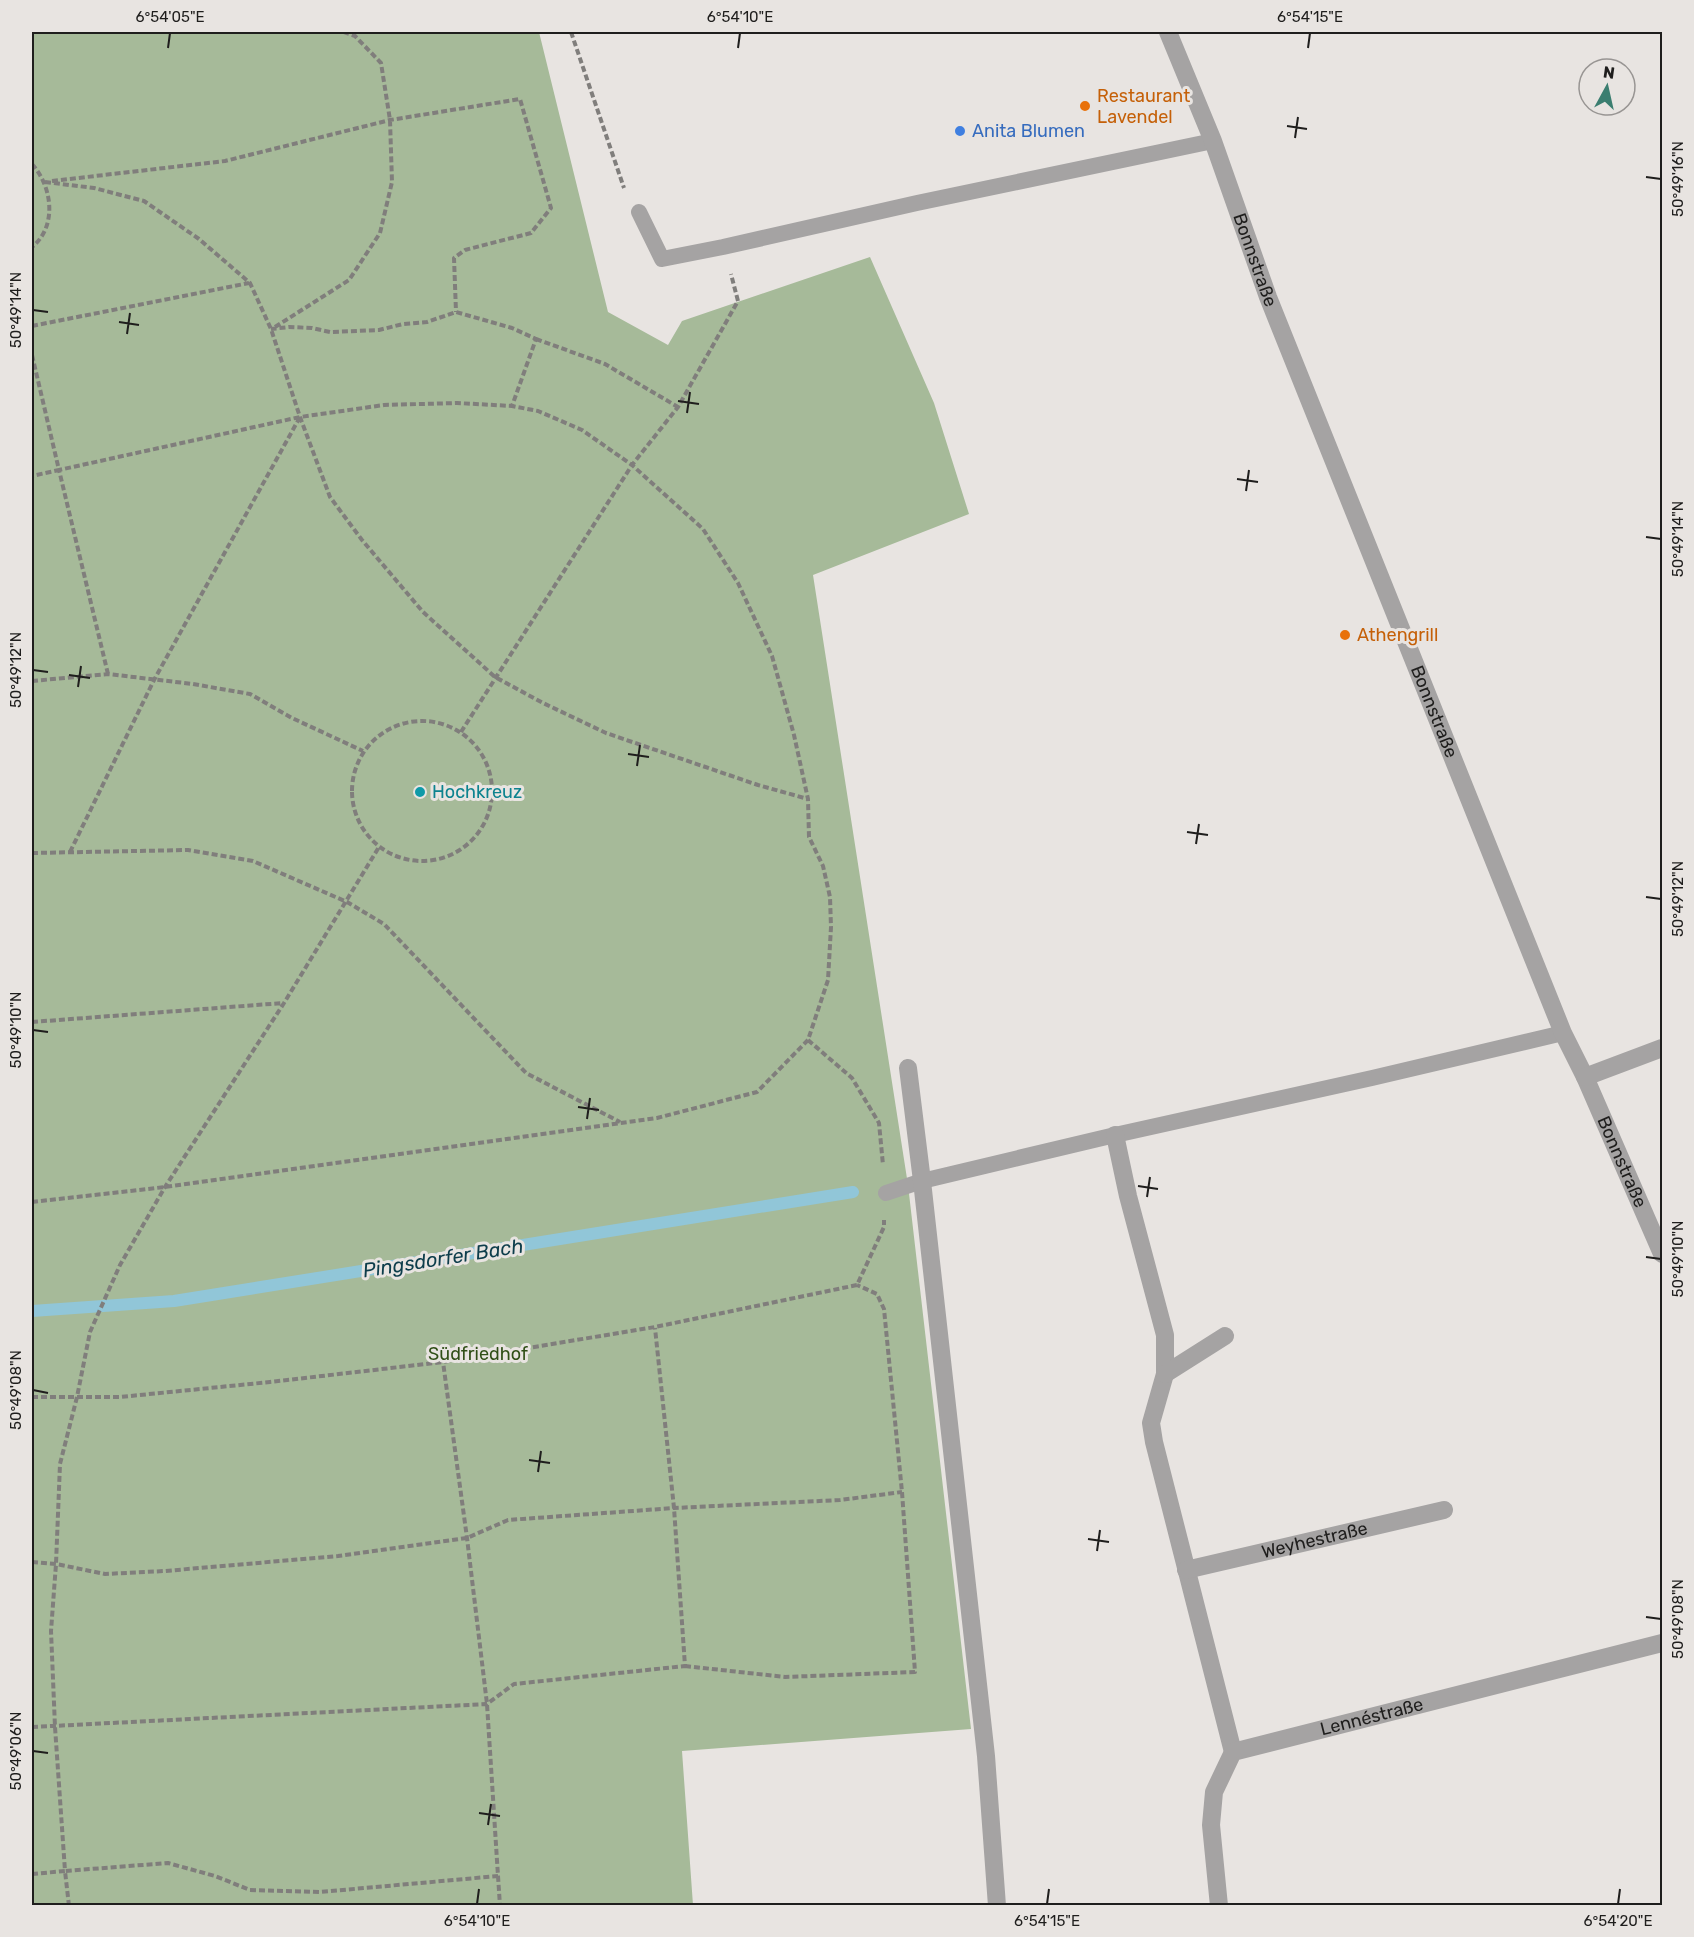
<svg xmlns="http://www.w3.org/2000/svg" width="1694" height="1937" font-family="Rubik,sans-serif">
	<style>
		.green { fill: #a6ba99 }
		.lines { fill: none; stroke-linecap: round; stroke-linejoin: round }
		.stream { stroke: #91c6d8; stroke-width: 12 }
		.path { stroke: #807e7c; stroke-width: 4; stroke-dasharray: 6 3; stroke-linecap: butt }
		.lane { stroke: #a5a3a3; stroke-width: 16 }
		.street { stroke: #a5a3a3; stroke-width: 18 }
		.ticks { fill: none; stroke: #1f1e1d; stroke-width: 2 }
		.food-dot { fill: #e8710a; stroke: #e8e4e1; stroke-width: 2 }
		.shop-dot { fill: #3f7fe0; stroke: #e8e4e1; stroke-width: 2 }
		.culture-dot { fill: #0f9aa8; stroke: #e8e4e1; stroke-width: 2 }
		.labels { text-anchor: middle; stroke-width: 6; stroke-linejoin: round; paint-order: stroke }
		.food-label { font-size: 18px; fill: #c56008; stroke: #e8e4e1; text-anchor: start }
		.shop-label { font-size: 18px; fill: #366cbe; stroke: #e8e4e1; text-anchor: start }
		.street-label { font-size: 18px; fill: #1f1e1d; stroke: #e8e4e1 }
		.culture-label { font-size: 18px; fill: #0d838f; stroke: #e8e4e1; text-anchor: start }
		.park-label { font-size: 18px; fill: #304f17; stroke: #e8e4e1 }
		.water-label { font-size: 20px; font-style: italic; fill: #0d3d4b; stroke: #e8e4e1 }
		.neatline { fill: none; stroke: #1f1e1d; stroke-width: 2 }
		.ticks-label { font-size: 15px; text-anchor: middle; fill: #1f1e1d }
	</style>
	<rect width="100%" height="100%" fill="#e8e4e1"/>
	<path class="green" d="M 32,32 L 539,32 L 608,312 L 668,345 L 682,321 L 870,257 L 934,403 L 969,514 L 813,575 L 908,1185 L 971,1729 L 682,1751 L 693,1905 L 32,1906 Z"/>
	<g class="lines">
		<path class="stream" d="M 32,1311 L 174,1301 L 853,1192"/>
		<path class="path" d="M 571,32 L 624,188
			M 32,164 C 52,186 58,226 32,247
			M 52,181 L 225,161 L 390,120 L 520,99 L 551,208 L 531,233 L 465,250 L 454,258 L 456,312
			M 45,182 L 94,188 L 144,201 L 199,239 L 250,283 L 271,329 L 300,417 L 330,497 L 362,540 L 423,612 L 495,677 L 543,703 L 606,733 L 758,785 L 808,799
			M 32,326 L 249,283
			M 275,327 L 349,280 L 380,233 L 392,182 L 390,120 L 381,63 L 355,36 L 344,32
			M 536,339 L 605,364 L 678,407
			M 32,355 L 59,470 L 32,476
			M 108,674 L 59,470 L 300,417
			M 32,681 L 108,674 L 193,684 L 250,694 L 292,718 L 363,751
			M352 791a70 70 0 1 1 140 0a70 70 0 1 1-140 0Z
			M 461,732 L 632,465 L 678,407 L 738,301 L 731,274
			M 70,852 L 154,680 L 300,417 L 384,405 L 457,403 L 512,406
			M 32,853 L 188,850 L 253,861 L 347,902 L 384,924 L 526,1073 L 620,1122
			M 32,1022 L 283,1003
			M 808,1040 L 852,1078 L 879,1123 L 883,1165
			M 32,1202 L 165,1187 L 657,1118 L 757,1092 L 808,1040 L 828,980 L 831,927 L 830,897 L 823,866 L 809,837 L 808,799 L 794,735 L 772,656 L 738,583 L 703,529 L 632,465 L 582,430 L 538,411 L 512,406 L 536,339 L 512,328 L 456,312 L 427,322 L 403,324 L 379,330 L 330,332 L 312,328 L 289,327 L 271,329
			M 32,1397 L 120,1397 L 270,1382 L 443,1362 L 655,1327 L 857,1285 L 884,1227 L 884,1220
			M 32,1562 L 56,1564 L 105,1574 L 165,1571 L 338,1556 L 467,1538 L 508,1520 L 674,1508 L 840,1500 L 902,1492
			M 685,1666 L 785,1677 L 915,1672 L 902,1492 L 884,1309 L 877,1294 L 857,1285
			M 32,1727 L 487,1704 L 514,1684 L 685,1666 L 674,1508 L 655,1328
			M 32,1874 L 65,1871 L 55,1727 L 51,1631 L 56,1564 L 60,1464 L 77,1397 L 90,1332 L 120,1265 L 165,1187 L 284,1003 L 379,847
			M 498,1876 L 500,1906
			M 69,1906 L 65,1871 L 168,1863 L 215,1876 L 250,1890 L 320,1892 L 498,1876 L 487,1704 L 467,1538 L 443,1362"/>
		<path class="lane" d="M 639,212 L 662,259 L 723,247 L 917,203 L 1213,141
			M 886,1193 L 922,1181 L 1115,1135 L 1372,1078 L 1563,1033"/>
		<g class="street">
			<path id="s1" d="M 1168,32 L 1213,141 L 1268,297 L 1563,1033 L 1585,1077 L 1662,1254"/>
			<path d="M 908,1068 L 922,1181 L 986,1756 L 997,1906"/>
			<path d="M 1585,1077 L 1662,1048"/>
			<path d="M 1115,1135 L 1128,1196 L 1165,1335 L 1165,1374 L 1151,1423 L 1154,1442 L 1233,1752"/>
			<path d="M 1165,1374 L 1225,1336"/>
			<path id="s2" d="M 1186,1570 L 1444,1510"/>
			<path id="s3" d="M 1219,1906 L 1211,1825 L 1214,1792 L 1233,1752 L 1662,1643"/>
		</g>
	</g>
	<path class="ticks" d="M 168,48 L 170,33M 738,48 L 740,33M 1308,48 L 1310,33M 1287,126 L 1307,129M 1295,138 L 1298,117M 1646,177 L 1661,179M 33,310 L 48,312M 119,322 L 139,325M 127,334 L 130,313M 678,401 L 699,404M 687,413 L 690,392M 1237,479 L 1258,482M 1246,491 L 1249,470M 1646,537 L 1661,539M 33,670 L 48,672M 69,675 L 90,678M 78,687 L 81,666M 628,754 L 649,757M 637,766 L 640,745M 1187,832 L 1208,835M 1196,844 L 1199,824M 1646,897 L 1661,899M 33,1030 L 48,1032M 578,1107 L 599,1110M 587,1119 L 590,1098M 1138,1186 L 1158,1189M 1147,1197 L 1150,1177M 1646,1257 L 1661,1259M 33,1390 L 48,1393M 529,1460 L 550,1463M 538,1472 L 541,1451M 1088,1539 L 1109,1542M 1097,1551 L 1100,1530M 1646,1617 L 1661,1619M 33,1751 L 48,1753M 479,1813 L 500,1816M 488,1825 L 491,1804M 477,1904 L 479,1889M 1047,1904 L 1049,1889M 1618,1904 L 1620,1889"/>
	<g class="food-dot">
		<circle cx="1085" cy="106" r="6"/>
		<circle cx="1345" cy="635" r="6"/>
	</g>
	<circle class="shop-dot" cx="960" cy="131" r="6"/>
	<circle class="culture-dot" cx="420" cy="792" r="6"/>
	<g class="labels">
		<g class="food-label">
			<text x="1097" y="102">Restaurant<tspan x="1097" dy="21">Lavendel</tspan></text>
			<text x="1357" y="641">Athengrill</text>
		</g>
		<g class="shop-label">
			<text x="972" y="137">Anita Blumen</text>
		</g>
		<g class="street-label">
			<text dy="6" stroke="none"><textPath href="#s1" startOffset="244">Bonnstraße</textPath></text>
			<text dy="6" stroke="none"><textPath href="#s1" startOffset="730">Bonnstraße</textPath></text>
			<text dy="6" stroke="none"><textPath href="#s1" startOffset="1218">Bonnstraße</textPath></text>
			<text dy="6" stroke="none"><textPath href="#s2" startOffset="132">Weyhestraße</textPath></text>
			<text dy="6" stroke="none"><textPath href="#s3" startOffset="302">Lennéstraße</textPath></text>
		</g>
		<g class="culture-label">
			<text x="432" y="798">Hochkreuz</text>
		</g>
		<g class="park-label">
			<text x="478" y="1360">Südfriedhof</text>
		</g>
		<g class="water-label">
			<text transform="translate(443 1258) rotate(-9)" y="7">Pingsdorfer Bach</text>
		</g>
	</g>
	<rect width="1694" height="1937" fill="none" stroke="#e8e4e1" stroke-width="66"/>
	<g transform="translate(1607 87) rotate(8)"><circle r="28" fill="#e8e4e1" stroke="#989593" stroke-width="1.5"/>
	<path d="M0-4.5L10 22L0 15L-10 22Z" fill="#3b7e70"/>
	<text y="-9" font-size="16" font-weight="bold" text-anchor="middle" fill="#1f1e1d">N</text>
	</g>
	<rect x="33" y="33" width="1628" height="1871" class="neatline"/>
	<g class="ticks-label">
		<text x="170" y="22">6°54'05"E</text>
		<text x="740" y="22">6°54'10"E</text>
		<text x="1310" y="22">6°54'15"E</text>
		<text transform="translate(1678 179) rotate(-90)" y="5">50°49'16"N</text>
		<text transform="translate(16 310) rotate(-90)" y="5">50°49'14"N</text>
		<text transform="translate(1678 539) rotate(-90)" y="5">50°49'14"N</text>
		<text transform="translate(16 670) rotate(-90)" y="5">50°49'12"N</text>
		<text transform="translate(1678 899) rotate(-90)" y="5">50°49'12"N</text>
		<text transform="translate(16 1030) rotate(-90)" y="5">50°49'10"N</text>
		<text transform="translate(1678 1259) rotate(-90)" y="5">50°49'10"N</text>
		<text transform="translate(16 1390) rotate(-90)" y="5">50°49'08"N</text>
		<text transform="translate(1678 1619) rotate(-90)" y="5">50°49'08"N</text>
		<text transform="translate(16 1751) rotate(-90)" y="5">50°49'06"N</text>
		<text x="477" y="1926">6°54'10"E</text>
		<text x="1047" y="1926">6°54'15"E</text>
		<text x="1618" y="1926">6°54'20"E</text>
	</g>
</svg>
